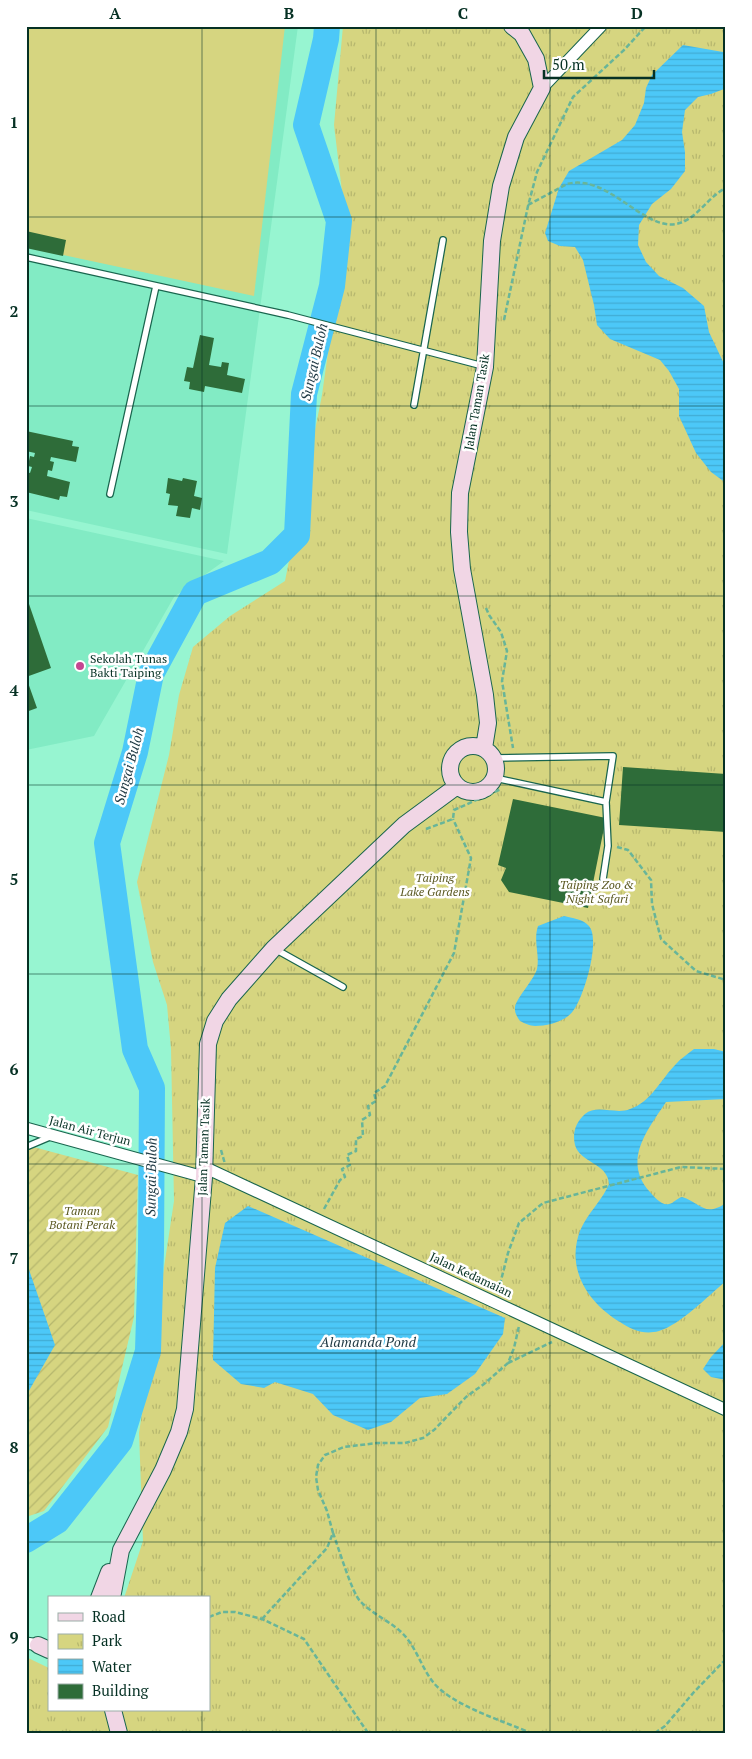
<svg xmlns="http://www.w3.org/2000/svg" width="752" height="1759" font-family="'PT Serif',serif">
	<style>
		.built { fill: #82ebc4 }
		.park { fill: url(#park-tufts) }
		.garden { fill: url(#garden-furrows) }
		.pitch { fill: #d6d580 }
		.water { fill: url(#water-rules) }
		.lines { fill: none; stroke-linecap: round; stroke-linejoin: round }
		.river { stroke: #4cc8f8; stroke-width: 26 }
		.building { fill: #2e6c39 }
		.lane-casing { stroke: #19654e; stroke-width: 8 }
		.street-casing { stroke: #19654e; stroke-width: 13 }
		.secondary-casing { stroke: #19654e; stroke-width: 18 }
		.path { stroke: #68b599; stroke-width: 2.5; stroke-dasharray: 5 2.5; stroke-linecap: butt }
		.lane { stroke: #fff; stroke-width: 5.5 }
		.street { stroke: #fff; stroke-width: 11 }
		.secondary { stroke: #f1d6e5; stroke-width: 16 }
		.grid { fill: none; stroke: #063124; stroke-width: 1; stroke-opacity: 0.55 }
		.poi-dot { fill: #c54691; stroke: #fff; stroke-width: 2 }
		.labels { text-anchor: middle; stroke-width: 5; stroke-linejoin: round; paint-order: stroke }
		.street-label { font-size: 12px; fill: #063124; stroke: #fff }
		.poi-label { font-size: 12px; fill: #063124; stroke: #fff; text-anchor: start }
		.park-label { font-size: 12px; font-style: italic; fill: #5b5922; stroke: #fff }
		.water-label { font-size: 14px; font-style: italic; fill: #1e3843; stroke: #fff }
		.neatline { fill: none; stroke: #063124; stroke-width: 2 }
		.grid-label { font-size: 16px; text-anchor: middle; font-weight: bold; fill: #063124 }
	</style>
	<defs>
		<pattern id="park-tufts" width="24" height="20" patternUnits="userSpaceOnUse" patternTransform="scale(1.25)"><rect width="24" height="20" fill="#d6d580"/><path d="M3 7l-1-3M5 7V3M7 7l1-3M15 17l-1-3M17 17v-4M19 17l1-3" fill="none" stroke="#b6b76e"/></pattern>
		<pattern id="garden-furrows" width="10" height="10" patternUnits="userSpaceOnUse" patternTransform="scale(1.25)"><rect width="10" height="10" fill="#d6d580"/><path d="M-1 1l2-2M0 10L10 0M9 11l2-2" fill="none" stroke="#b6b76e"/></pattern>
		<pattern id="water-rules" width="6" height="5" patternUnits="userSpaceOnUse" patternTransform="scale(1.25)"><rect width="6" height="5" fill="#4cc8f8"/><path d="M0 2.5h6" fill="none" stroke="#41acd4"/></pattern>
	</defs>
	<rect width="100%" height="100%" fill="#97f5d1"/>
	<path class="built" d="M 26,26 L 298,26 L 227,554 L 26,510 Z
		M 26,518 L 224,561 L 174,597 L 94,736 L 26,750 Z"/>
	<path class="park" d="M 343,26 L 726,26 L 726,1733 L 26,1733 L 26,1657 L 49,1668 L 49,1710 L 209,1710 L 209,1598 L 124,1598 L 143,1541 L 139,1433 L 174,1201 L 171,1049 L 167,1005 L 153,962 L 137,882 L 169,755 L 179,695 L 193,647 L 230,616 L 285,581 L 322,395 L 346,225 L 334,125 Z"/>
	<path class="garden" d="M 26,1145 L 138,1175 L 134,1317 L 108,1427 L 44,1511 L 26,1517 Z"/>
	<path class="pitch" d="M 26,26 L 285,26 L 254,296 L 26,247 Z"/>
	<path class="water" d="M 683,45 L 723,52 C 727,64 727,77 724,89 L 711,94 L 698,97 L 685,110 L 682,132 L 685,152 L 685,171 L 671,189 L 652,204 L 639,225 L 638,245 L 646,262 L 659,276 L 683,288 L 704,306 L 709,332 L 726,368 L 726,483 L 711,472 L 696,453 L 679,416 L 679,389 L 669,371 L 660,360 L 610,339 L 597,325 L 594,305 L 583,260 L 575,247 L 560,246 L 548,241 L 545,233 L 559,188 L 569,171 L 622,140 L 635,125 L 644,103 L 646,88 L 652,75 Z
		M 564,916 C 572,918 583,919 589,926 C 601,940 584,997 573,1011 C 565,1022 547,1026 535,1026 C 530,1026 524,1023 520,1021 C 518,1018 515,1014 515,1010 C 513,1001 533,982 537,969 C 540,955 533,941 538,926 Z
		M 694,1049 L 714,1049 L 726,1052 L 726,1099 L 666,1102 C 647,1131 622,1161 650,1192 C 654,1197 662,1206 669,1204 C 674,1203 677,1198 682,1197 C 700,1202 704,1218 726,1203 L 726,1281 C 709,1295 680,1325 659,1331 C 644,1335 632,1330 620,1322 C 590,1304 568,1273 578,1237 C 584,1216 601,1203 609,1184 C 608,1163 580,1163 575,1145 C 572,1133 576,1122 585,1114 C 597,1104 616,1115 630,1109 C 651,1102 661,1079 676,1064 C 681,1058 688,1054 694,1049 Z
		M 248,1206 L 505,1318 L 503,1334 L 475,1374 L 447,1394 L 420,1398 L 391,1422 L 368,1430 L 333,1415 L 313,1394 L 275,1382 L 264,1388 L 241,1384 L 213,1360 L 215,1268 L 225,1223 Z
		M 26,1261 L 55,1345 L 26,1396 Z
		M 726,1341 L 726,1380 L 711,1377 L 703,1369 L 711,1357 Z"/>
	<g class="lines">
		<path class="river" d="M 26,1540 L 57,1521 L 120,1441 L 148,1351 L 151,1251 L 152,1088 L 135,1049 L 107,843 L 135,752 L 151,674 L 195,593 L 270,562 L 297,535 L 304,394 L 332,286 L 339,221 L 306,125 L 326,39 L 327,26"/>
	</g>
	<path class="building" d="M 26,231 L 66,240 L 63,256 L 26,248 Z
		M 200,335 L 214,338 L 209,365 L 221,367 L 222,362 L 229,363 L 227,375 L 245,379 L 242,393 L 205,386 L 204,392 L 189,389 L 190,382 L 184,381 L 187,367 L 193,368 Z
		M 26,431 L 73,441 L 72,446 L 79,447 L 76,462 L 51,457 L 50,461 L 54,462 L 52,471 L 48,470 L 47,476 L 70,482 L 67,497 L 60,496 L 59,500 L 26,492 L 26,472 L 30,473 L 32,467 L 28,466 L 30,456 L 34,457 L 35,453 L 26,451 Z
		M 168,478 L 182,481 L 183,478 L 197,481 L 194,496 L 202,498 L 200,510 L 192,508 L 190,518 L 176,516 L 178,506 L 168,505 L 170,494 L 166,493 Z
		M 29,604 L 51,668 L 26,677 L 26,605 Z
		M 26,677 L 37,708 L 26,712 Z
		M 623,767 L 726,774 L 726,832 L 619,825 Z
		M 513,799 L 606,818 L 588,908 L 509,892 L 501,880 L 506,868 L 498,865 Z"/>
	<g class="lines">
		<g class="lane-casing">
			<path id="lane" d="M 26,257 L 288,315 L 483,366
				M 414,405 L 443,240
				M 110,494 L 156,286
				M 494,758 L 613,756 L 606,802
				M 495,778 L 606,802 L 608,846 L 603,879
				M 275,949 L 343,987
				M 26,1147 L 52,1136"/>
		</g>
		<g class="street-casing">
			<path id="street" d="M 542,88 L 601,26
				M 26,1128 L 204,1177
				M 204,1167 L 726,1410
				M 26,1643 L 45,1646"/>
		</g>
		<g class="secondary-casing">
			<path id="secondary" d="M450 769a23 23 0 1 1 46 0a23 23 0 1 1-46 0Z
				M 484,748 L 488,723 L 485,695 L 462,569 L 459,532 L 460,493 L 485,367 L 492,241 L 501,186 L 516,137 L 542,88 L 536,59 L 522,34 L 512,26
				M 99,1598 L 109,1572
				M 112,1598 L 121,1550 L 163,1470 L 179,1432 L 185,1409 L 204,1177 L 208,1044 L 215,1021 L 229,999 L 274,948 L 404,825 L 457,786
				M 38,1645 L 49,1650
				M 113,1710 L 119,1733"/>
		</g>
		<path class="path" d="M 528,205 L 567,184 C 607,173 643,230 676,224 C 697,220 707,197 726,188
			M 504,320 L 528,206 L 537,172 L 573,97 L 624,50 L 646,26
			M 486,608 L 489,615 L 501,632 L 507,651 L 502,681 L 513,748
			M 426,829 L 453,819 L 454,810 L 501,789
			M 617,847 L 628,850 L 651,880 L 652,904 L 661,939 L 696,971 L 726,980
			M 221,1150 L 225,1164
			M 324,1209 L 340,1180 L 345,1177 L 342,1169 L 350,1165 L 347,1155 L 356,1151 L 356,1139 L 363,1136 L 362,1120 L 370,1115 L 368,1106 L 376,1101 L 374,1093 L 385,1086 L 454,953 L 471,858 L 453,819
			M 498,1292 L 508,1253 L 519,1223 L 543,1203 L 681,1167 L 726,1169
			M 508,1363 L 552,1342
			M 333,1533 C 338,1546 352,1593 360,1601 C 373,1615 394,1623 405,1636 C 417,1650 422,1668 433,1682 C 451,1705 503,1721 531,1733
			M 209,1617 L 222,1612 L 235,1612 L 262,1619 L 304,1639 L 368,1733
			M 262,1619 L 327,1548 L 333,1533 L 327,1511 L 318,1490 L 316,1477 L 318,1465 L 325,1455 L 344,1447 L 377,1443 L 405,1443 L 423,1438 L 434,1430 L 466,1397 L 484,1384 L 508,1363 L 514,1348 L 519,1326
			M 655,1733 L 665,1726 L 694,1692 L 726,1659"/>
		<use href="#lane" class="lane"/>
		<use href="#street" class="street"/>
		<use href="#secondary" class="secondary"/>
	</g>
	<path class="grid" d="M 202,26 L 202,1598M 376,26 L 376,1733M 550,26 L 550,1733M 26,217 L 726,217M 26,406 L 726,406M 26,596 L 726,596M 26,785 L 726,785M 26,974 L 726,974M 26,1164 L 726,1164M 26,1353 L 726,1353M 26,1542 L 726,1542M 202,1710 L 202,1733"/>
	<circle class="poi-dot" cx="80" cy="666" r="5"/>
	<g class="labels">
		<g class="street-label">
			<text transform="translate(477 402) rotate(-80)" y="4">Jalan Taman Tasik</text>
			<text transform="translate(90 1131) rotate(15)" y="4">Jalan Air Terjun</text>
			<text transform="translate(204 1147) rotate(-88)" y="4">Jalan Taman Tasik</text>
			<text transform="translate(471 1275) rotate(25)" y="4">Jalan Kedamaian</text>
		</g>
		<g class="poi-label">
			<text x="90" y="663">Sekolah Tunas<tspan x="90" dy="14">Bakti Taiping</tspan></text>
		</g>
		<g class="park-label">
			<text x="435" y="882">Taiping<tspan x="435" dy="14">Lake Gardens</tspan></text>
			<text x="597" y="889">Taiping Zoo &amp;<tspan x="597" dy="14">Night Safari</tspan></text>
			<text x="82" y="1215">Taman<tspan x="82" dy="14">Botani Perak</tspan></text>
		</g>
		<g class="water-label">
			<text transform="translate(314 362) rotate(-77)" y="5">Sungai Buloh</text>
			<text transform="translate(129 766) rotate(-75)" y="5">Sungai Buloh</text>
			<text transform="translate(151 1177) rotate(-89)" y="5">Sungai Buloh</text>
			<text x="368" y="1347">Alamanda Pond</text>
		</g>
	</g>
	<rect width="752" height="1759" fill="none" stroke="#ffffff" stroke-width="55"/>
	<rect x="48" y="1596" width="162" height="115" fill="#ffffff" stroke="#9bada7"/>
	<rect x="58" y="1613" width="25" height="8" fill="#f1d6e5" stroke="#9bada7"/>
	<text x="92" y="1622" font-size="15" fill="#063124">Road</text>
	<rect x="58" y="1634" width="25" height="15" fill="url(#park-tufts)" stroke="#9bada7"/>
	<text x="92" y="1646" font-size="15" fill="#063124">Park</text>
	<rect x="58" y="1659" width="25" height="15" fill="url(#water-rules)" stroke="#9bada7"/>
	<text x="92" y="1672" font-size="15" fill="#063124">Water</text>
	<rect x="58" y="1684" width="25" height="15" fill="#2e6c39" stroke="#9bada7"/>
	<text x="92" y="1696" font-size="15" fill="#063124">Building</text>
	<path d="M544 70v8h110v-8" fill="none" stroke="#063124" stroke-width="2.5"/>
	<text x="552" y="70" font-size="15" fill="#063124" stroke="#ffffff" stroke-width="4" paint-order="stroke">50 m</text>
	<rect x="28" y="28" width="696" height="1704" class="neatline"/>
	<g class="grid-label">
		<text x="115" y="19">A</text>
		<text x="289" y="19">B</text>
		<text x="463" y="19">C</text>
		<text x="637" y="19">D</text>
		<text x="14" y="128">1</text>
		<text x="14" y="317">2</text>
		<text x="14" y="507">3</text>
		<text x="14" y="696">4</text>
		<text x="14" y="885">5</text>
		<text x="14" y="1075">6</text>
		<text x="14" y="1264">7</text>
		<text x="14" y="1453">8</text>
		<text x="14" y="1643">9</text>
	</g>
</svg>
